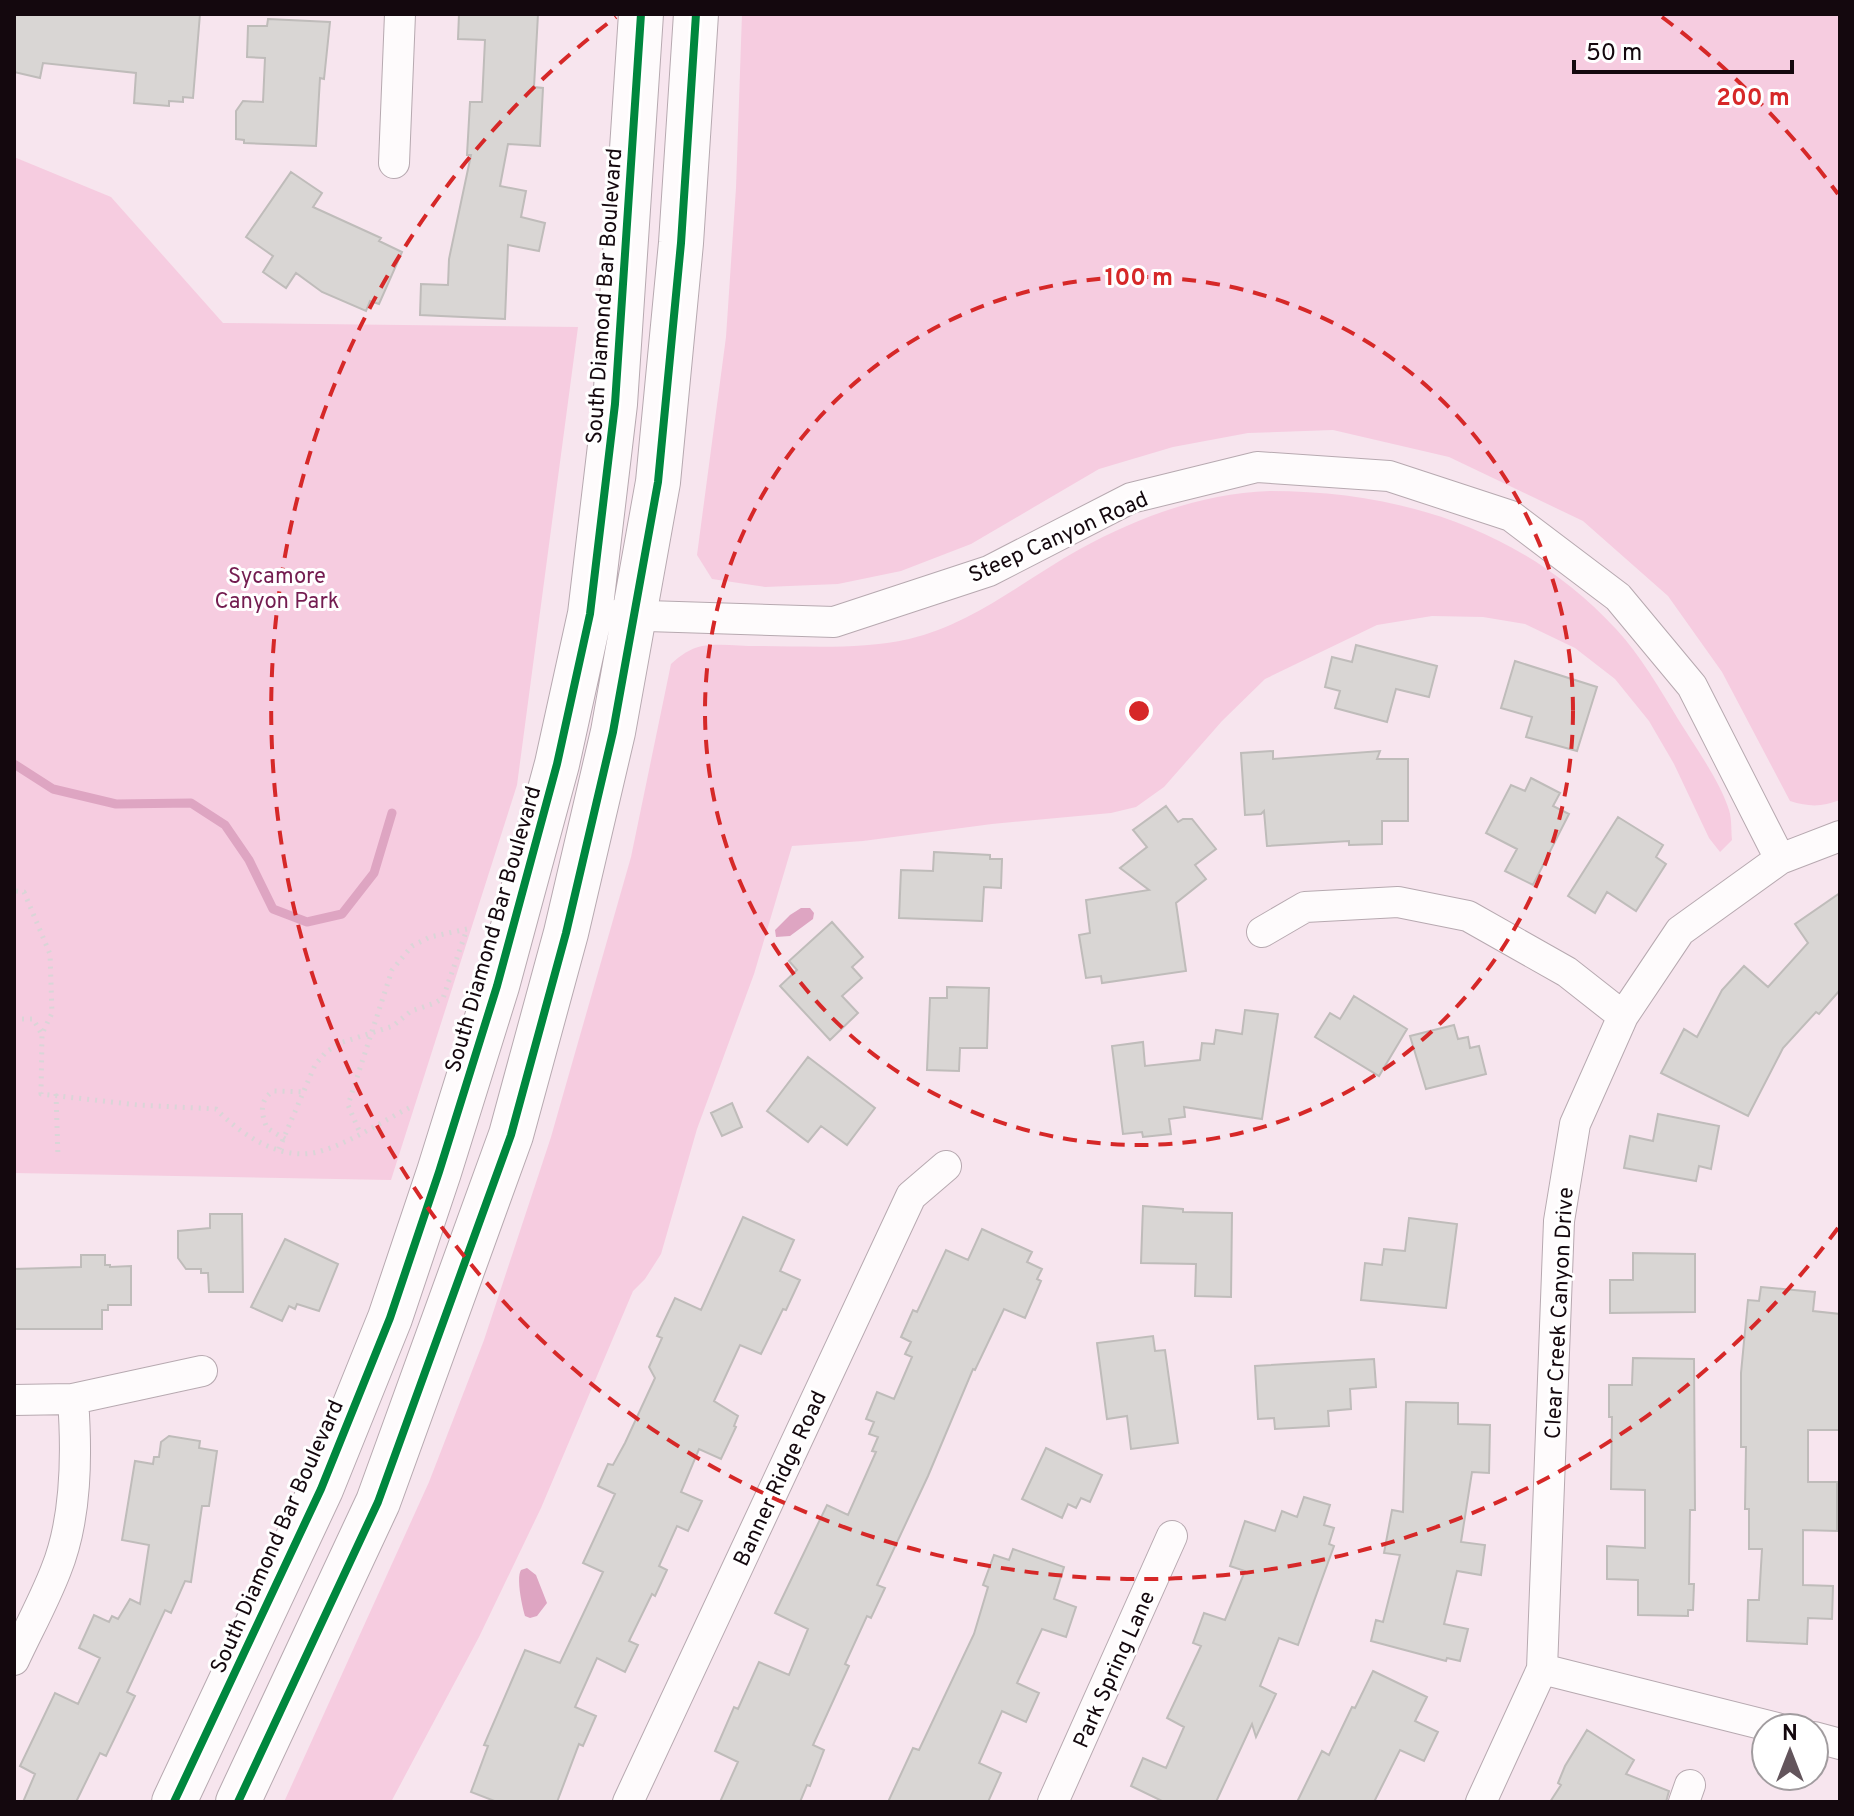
<svg xmlns="http://www.w3.org/2000/svg" width="1854" height="1816" font-family="Overpass,sans-serif">
	<style>
		.green { fill: #f6cce0 }
		.water { fill: #dea5c2 }
		.lines { fill: none; stroke-linecap: round; stroke-linejoin: round }
		.stream { stroke: #dea5c2; stroke-width: 9 }
		.building { fill: #d9d6d4; stroke: #bfbcba; stroke-width: 2 }
		.minor-casing { stroke: #b7a9b0; stroke-width: 32 }
		.secondary-casing { stroke: #b7a9b0; stroke-width: 46 }
		.path { stroke: #dad5d7; stroke-width: 5; stroke-dasharray: 2 6; stroke-linecap: butt }
		.minor { stroke: #fefbfc; stroke-width: 30 }
		.secondary { stroke: #fefbfc; stroke-width: 44 }
		.cycleway-casing { stroke: #fff; stroke-width: 13 }
		.cycleway { stroke: #00873e; stroke-width: 8 }
		.ring { fill: none; stroke: #d62828; stroke-width: 4; stroke-dasharray: 14 10 }
		.labels { text-anchor: middle; stroke-width: 6; stroke-linejoin: round; paint-order: stroke }
		.street-label { font-size: 22px; fill: #14080e; stroke: #fff }
		.park-label { font-size: 22px; fill: #731c50; stroke: #fff }
		.centre { fill: #d62828; stroke: #fff; stroke-width: 4 }
		.ring-label { font-size: 24px; text-anchor: middle; font-weight: bold; fill: #d62828; stroke: #fff; stroke-width: 6; stroke-linejoin: round; paint-order: stroke }
	</style>
	<rect width="100%" height="100%" fill="#f7e5ee"/>
	<path class="green" d="M 742,14 L 1840,14 L 1840,800 C 1822,807 1809,807 1790,801 L 1722,672 L 1668,596 L 1583,521 L 1449,457 L 1333,430 L 1248,433 L 1173,447 L 1099,469 L 971,544 L 901,571 L 838,584 L 765,587 L 712,579 L 697,555 L 726,337 L 736,188 Z
		M 14,157 L 111,197 L 223,323 L 578,327 L 517,785 L 391,1180 L 14,1173 Z
		M 1270,491 C 1402,491 1524,530 1616,629 C 1640,655 1660,689 1678,719 C 1694,745 1720,781 1729,810 C 1732,819 1731,831 1732,840 L 1720,852 L 1709,838 L 1674,764 L 1649,721 L 1615,679 L 1575,648 L 1525,624 L 1483,617 L 1432,616 L 1377,625 L 1265,679 L 1222,721 L 1164,787 L 1136,807 L 1111,813 L 992,824 L 863,841 L 792,846 L 754,974 L 697,1129 L 661,1254 L 645,1279 L 633,1291 L 541,1508 L 479,1637 L 391,1802 L 284,1802 L 429,1482 L 484,1340 L 551,1137 L 631,857 L 671,664 C 681,655 689,649 702,646 C 719,643 740,646 757,646 C 807,646 859,650 909,639 C 973,624 1024,580 1080,549 C 1141,516 1200,494 1270,491 Z"/>
	<path class="water" d="M 801,908 L 810,908 L 814,913 L 813,919 L 790,936 L 776,937 L 775,930 L 790,915 Z
		M 527,1568 L 536,1575 L 547,1603 L 537,1616 L 530,1618 L 525,1616 C 522,1606 516,1578 521,1570 Z"/>
	<g class="lines">
		<path class="stream" d="M 14,764 L 53,789 L 116,804 L 191,803 L 225,825 L 249,860 L 273,909 L 307,922 L 342,914 L 374,873 L 392,813"/>
	</g>
	<path class="building" d="M 14,14 L 200,14 L 193,98 L 183,97 L 183,102 L 169,101 L 169,106 L 134,103 L 136,73 L 43,63 L 40,78 L 14,72 Z
		M 459,14 L 538,14 L 534,87 L 543,88 L 540,146 L 508,144 L 500,186 L 526,191 L 521,217 L 545,223 L 539,251 L 508,245 L 505,319 L 420,315 L 421,284 L 448,285 L 449,259 L 471,155 L 467,155 L 470,102 L 482,102 L 485,40 L 458,39 Z
		M 268,19 L 330,22 L 324,79 L 320,78 L 316,146 L 244,143 L 244,140 L 236,139 L 236,111 L 243,101 L 263,102 L 265,58 L 247,57 L 248,26 L 267,26 Z
		M 291,172 L 322,193 L 313,207 L 381,238 L 379,241 L 402,252 L 379,304 L 370,301 L 366,311 L 322,292 L 296,273 L 286,288 L 263,272 L 273,256 L 246,237 Z
		M 1356,645 L 1437,666 L 1429,697 L 1396,689 L 1387,722 L 1335,708 L 1340,691 L 1325,687 L 1332,657 L 1352,662 Z
		M 1515,661 L 1597,687 L 1577,751 L 1526,737 L 1532,717 L 1501,708 Z
		M 1273,751 L 1273,759 L 1380,751 L 1377,759 L 1408,759 L 1408,821 L 1382,821 L 1382,844 L 1349,845 L 1349,841 L 1267,846 L 1264,811 L 1261,814 L 1245,815 L 1241,753 Z
		M 1531,778 L 1560,793 L 1553,806 L 1569,814 L 1533,885 L 1505,871 L 1517,849 L 1486,833 L 1511,785 L 1525,791 Z
		M 1166,806 L 1178,822 L 1183,819 L 1192,819 L 1216,849 L 1195,865 L 1206,879 L 1176,903 L 1186,971 L 1102,983 L 1101,976 L 1086,978 L 1079,935 L 1090,933 L 1086,900 L 1149,890 L 1120,868 L 1147,847 L 1133,830 Z
		M 1618,817 L 1663,845 L 1656,857 L 1666,864 L 1636,911 L 1607,892 L 1595,913 L 1568,896 Z
		M 934,852 L 990,855 L 990,859 L 1002,859 L 1001,888 L 984,887 L 982,921 L 899,918 L 901,870 L 933,871 Z
		M 1840,893 L 1840,990 L 1819,1014 L 1816,1012 L 1783,1048 L 1748,1116 L 1661,1073 L 1684,1029 L 1697,1037 L 1722,990 L 1744,966 L 1768,987 L 1808,943 L 1795,924 Z
		M 832,922 L 863,957 L 852,967 L 862,978 L 842,996 L 858,1013 L 830,1040 L 780,986 L 797,970 L 789,961 Z
		M 947,987 L 989,988 L 987,1048 L 960,1048 L 959,1071 L 927,1070 L 930,998 L 947,998 Z
		M 1354,996 L 1407,1029 L 1379,1076 L 1315,1037 L 1330,1013 L 1340,1019 Z
		M 1245,1010 L 1278,1014 L 1262,1119 L 1184,1107 L 1185,1117 L 1169,1119 L 1171,1134 L 1143,1137 L 1142,1132 L 1123,1134 L 1112,1046 L 1143,1042 L 1145,1066 L 1200,1060 L 1202,1043 L 1214,1044 L 1216,1030 L 1242,1034 Z
		M 1454,1025 L 1458,1039 L 1468,1037 L 1470,1048 L 1479,1046 L 1486,1074 L 1426,1089 L 1410,1036 Z
		M 808,1057 L 875,1108 L 847,1145 L 821,1126 L 808,1142 L 767,1111 Z
		M 732,1103 L 742,1127 L 722,1136 L 711,1113 Z
		M 1658,1114 L 1719,1126 L 1711,1169 L 1699,1166 L 1696,1181 L 1624,1168 L 1630,1136 L 1653,1141 Z
		M 1143,1206 L 1183,1209 L 1183,1212 L 1232,1213 L 1231,1297 L 1195,1296 L 1196,1264 L 1141,1263 Z
		M 210,1214 L 242,1214 L 243,1292 L 209,1292 L 208,1273 L 201,1273 L 201,1269 L 186,1269 L 178,1258 L 178,1231 L 210,1228 Z
		M 743,1217 L 794,1240 L 780,1271 L 800,1280 L 786,1310 L 783,1309 L 761,1354 L 740,1345 L 714,1401 L 738,1416 L 734,1426 L 736,1427 L 721,1459 L 699,1449 L 681,1492 L 702,1501 L 688,1531 L 677,1526 L 659,1566 L 667,1570 L 655,1596 L 652,1594 L 629,1641 L 638,1645 L 625,1672 L 597,1658 L 575,1707 L 596,1716 L 583,1746 L 579,1744 L 557,1802 L 497,1802 L 471,1792 L 488,1746 L 484,1745 L 525,1650 L 560,1663 L 603,1572 L 583,1563 L 615,1494 L 598,1486 L 608,1464 L 613,1465 L 625,1443 L 655,1378 L 649,1367 L 662,1338 L 657,1336 L 675,1298 L 701,1310 Z
		M 1409,1218 L 1457,1224 L 1446,1308 L 1361,1300 L 1365,1263 L 1382,1265 L 1384,1249 L 1405,1251 Z
		M 982,1229 L 1032,1252 L 1027,1262 L 1042,1269 L 1037,1279 L 1041,1281 L 1025,1318 L 1004,1309 L 975,1370 L 973,1369 L 928,1476 L 877,1585 L 885,1588 L 871,1618 L 867,1616 L 845,1664 L 849,1666 L 813,1745 L 824,1750 L 810,1786 L 807,1785 L 800,1802 L 720,1802 L 738,1762 L 715,1751 L 734,1707 L 738,1709 L 759,1662 L 789,1675 L 808,1629 L 775,1613 L 827,1505 L 848,1515 L 876,1452 L 872,1451 L 878,1437 L 869,1434 L 874,1422 L 866,1419 L 877,1392 L 894,1399 L 912,1357 L 905,1354 L 911,1342 L 901,1337 L 913,1310 L 917,1312 L 946,1250 L 968,1260 Z
		M 285,1239 L 338,1264 L 319,1311 L 297,1304 L 295,1309 L 289,1306 L 282,1321 L 251,1307 Z
		M 1633,1253 L 1695,1254 L 1695,1312 L 1610,1313 L 1610,1280 L 1633,1280 Z
		M 81,1255 L 105,1255 L 105,1265 L 110,1265 L 110,1267 L 131,1266 L 131,1305 L 108,1305 L 108,1310 L 102,1310 L 102,1329 L 14,1329 L 14,1269 L 81,1267 Z
		M 1761,1287 L 1815,1292 L 1813,1311 L 1840,1314 L 1839,1430 L 1808,1430 L 1808,1482 L 1837,1482 L 1837,1531 L 1803,1530 L 1803,1585 L 1833,1586 L 1832,1619 L 1808,1618 L 1807,1644 L 1747,1641 L 1748,1600 L 1759,1600 L 1762,1549 L 1749,1549 L 1749,1509 L 1745,1509 L 1746,1447 L 1741,1447 L 1741,1373 L 1748,1300 L 1759,1301 Z
		M 1153,1336 L 1155,1351 L 1165,1350 L 1178,1443 L 1131,1449 L 1127,1416 L 1107,1419 L 1097,1343 Z
		M 1633,1358 L 1694,1359 L 1695,1510 L 1690,1510 L 1689,1584 L 1694,1584 L 1693,1610 L 1688,1610 L 1688,1616 L 1638,1615 L 1638,1580 L 1607,1579 L 1607,1546 L 1645,1548 L 1645,1490 L 1611,1489 L 1612,1417 L 1609,1417 L 1609,1385 L 1632,1385 Z
		M 1374,1359 L 1376,1387 L 1350,1389 L 1351,1409 L 1328,1411 L 1329,1426 L 1275,1429 L 1274,1418 L 1258,1419 L 1255,1366 Z
		M 1406,1402 L 1458,1403 L 1458,1424 L 1490,1425 L 1489,1473 L 1472,1472 L 1461,1542 L 1485,1545 L 1481,1575 L 1457,1571 L 1444,1624 L 1468,1629 L 1460,1661 L 1447,1658 L 1446,1661 L 1371,1641 L 1376,1620 L 1383,1622 L 1400,1555 L 1384,1553 L 1392,1510 L 1403,1512 Z
		M 169,1436 L 200,1441 L 199,1448 L 217,1451 L 209,1506 L 202,1506 L 191,1582 L 185,1581 L 171,1613 L 165,1610 L 127,1692 L 135,1696 L 106,1756 L 100,1753 L 76,1802 L 23,1802 L 35,1774 L 20,1766 L 55,1693 L 78,1704 L 100,1658 L 79,1648 L 94,1615 L 109,1622 L 112,1616 L 118,1619 L 130,1599 L 140,1604 L 149,1545 L 122,1540 L 135,1461 L 153,1464 L 154,1457 L 159,1457 L 161,1442 Z
		M 1046,1448 L 1102,1475 L 1090,1502 L 1081,1498 L 1076,1508 L 1068,1504 L 1062,1518 L 1022,1499 Z
		M 1304,1497 L 1330,1505 L 1324,1525 L 1334,1528 L 1329,1544 L 1334,1546 L 1298,1645 L 1279,1638 L 1260,1686 L 1276,1694 L 1256,1737 L 1252,1724 L 1216,1802 L 1164,1802 L 1131,1786 L 1143,1758 L 1166,1768 L 1184,1727 L 1167,1718 L 1201,1646 L 1193,1643 L 1204,1613 L 1225,1620 L 1245,1571 L 1230,1566 L 1245,1521 L 1275,1531 L 1282,1511 L 1297,1517 Z
		M 1013,1549 L 1064,1567 L 1054,1599 L 1076,1607 L 1066,1637 L 1042,1629 L 1017,1683 L 1039,1693 L 1026,1722 L 1002,1711 L 979,1763 L 1001,1773 L 988,1802 L 888,1802 L 913,1748 L 919,1750 L 974,1634 L 988,1587 L 983,1585 L 994,1555 L 1009,1560 Z
		M 1373,1671 L 1427,1697 L 1415,1721 L 1438,1732 L 1424,1761 L 1400,1750 L 1374,1802 L 1297,1802 L 1322,1751 L 1329,1755 L 1352,1707 L 1355,1708 Z
		M 1587,1730 L 1634,1760 L 1626,1774 L 1669,1791 L 1666,1802 L 1550,1802 L 1561,1785 L 1558,1783 L 1565,1766 Z"/>
	<g class="lines">
		<g class="minor-casing">
			<path id="minor" d="M 394,163 L 400,14
				M 616,615 L 834,622 L 989,571 L 1131,498 L 1257,467 L 1389,476 L 1511,516 L 1618,597 L 1692,686 L 1780,859
				M 1262,932 L 1305,907 L 1398,902 L 1468,916 L 1567,972 L 1623,1016
				M 14,1400 L 73,1399 L 202,1371
				M 14,1660 C 28,1630 44,1601 56,1570 C 77,1518 77,1454 73,1399
				M 1542,1669 L 1777,1728
				M 1814,1737 L 1840,1744
				M 628,1802 L 911,1196 L 946,1166
				M 1053,1802 L 1172,1536
				M 1481,1802 L 1542,1669 L 1559,1221 L 1575,1124 L 1623,1016 L 1680,931 L 1780,859 L 1840,836
				M 1684,1802 L 1690,1785"/>
		</g>
		<g class="secondary-casing">
			<path id="secondary" d="M 174,1802 L 321,1489 L 390,1318 L 439,1172 L 497,986 L 557,764 L 590,614 L 615,404 L 641,14
				M 238,1802 L 378,1502 L 511,1135 L 566,933 L 613,732 L 658,482 L 681,243 L 696,14"/>
		</g>
		<path class="path" d="M 16,891 L 24,892 L 50,954 L 52,1013 L 42,1034 L 41,1094 L 138,1105 L 216,1109 C 241,1135 283,1163 321,1151 C 352,1142 382,1121 411,1107
			M 14,1019 L 33,1019 L 41,1033
			M 56,1094 L 58,1158
			M 285,1139 L 267,1128 C 261,1113 259,1101 273,1091 L 305,1092
			M 279,1149 L 315,1065 L 326,1052 L 340,1043 L 393,1026 L 411,1011 L 435,1003 L 443,998 L 467,929 L 430,937 L 412,946 L 392,970 L 348,1105 L 360,1133"/>
		<use href="#minor" class="minor"/>
		<use href="#secondary" class="secondary"/>
		<g class="cycleway-casing">
			<path id="cycleway" d="M 174,1802 L 321,1489 L 390,1318 L 439,1172 L 497,986 L 557,764 L 590,614 L 615,404 L 641,14
				M 238,1802 L 378,1502 L 511,1135 L 566,933 L 613,732 L 658,482 L 681,243 L 696,14"/>
		</g>
		<use href="#cycleway" class="cycleway"/>
	</g>
	<g class="ring">
		<circle cx="1139" cy="711" r="434"/>
		<path d="M1838 1228A869 869 0 1 1 616 17M1662 17A869 869 0 0 1 1838 194"/>
	</g>
	<g class="labels">
		<g class="street-label">
			<text transform="translate(603 296) rotate(-86)" y="8">South Diamond Bar Boulevard</text>
			<text transform="translate(1058 536) rotate(-24)" y="8">Steep Canyon Road</text>
			<text transform="translate(492 929) rotate(-74)" y="8">South Diamond Bar Boulevard</text>
			<text transform="translate(1558 1313) rotate(-87)" y="8">Clear Creek Canyon Drive</text>
			<text transform="translate(779 1478) rotate(-65)" y="8">Banner Ridge Road</text>
			<text transform="translate(276 1536) rotate(-66)" y="8">South Diamond Bar Boulevard</text>
			<text transform="translate(1113 1669) rotate(-66)" y="8">Park Spring Lane</text>
		</g>
		<g class="park-label">
			<text x="277" y="583">Sycamore<tspan x="277" dy="25">Canyon Park</tspan></text>
		</g>
	</g>
	<circle cx="1139" cy="711" r="12" class="centre"/>
	<g class="ring-label">
		<text x="1753" y="105">200 m</text>
		<text x="1139" y="285">100 m</text>
	</g>
	<rect width="1854" height="1816" fill="none" stroke="#14080e" stroke-width="32"/>
	<g transform="translate(1790 1752)"><circle r="38" fill="#ffffff" stroke="#a19c9f" stroke-width="2"/>
	<path d="M0-6L14 30L0 20L-14 30Z" fill="#63555c"/>
	<text y="-12" font-size="22" font-weight="bold" text-anchor="middle" fill="#14080e">N</text>
	</g>
	<path d="M1574 60v12h218v-12" fill="none" stroke="#14080e" stroke-width="4"/>
	<text x="1586" y="60" font-size="24" fill="#14080e" stroke="#ffffff" stroke-width="6" paint-order="stroke">50 m</text>
</svg>
